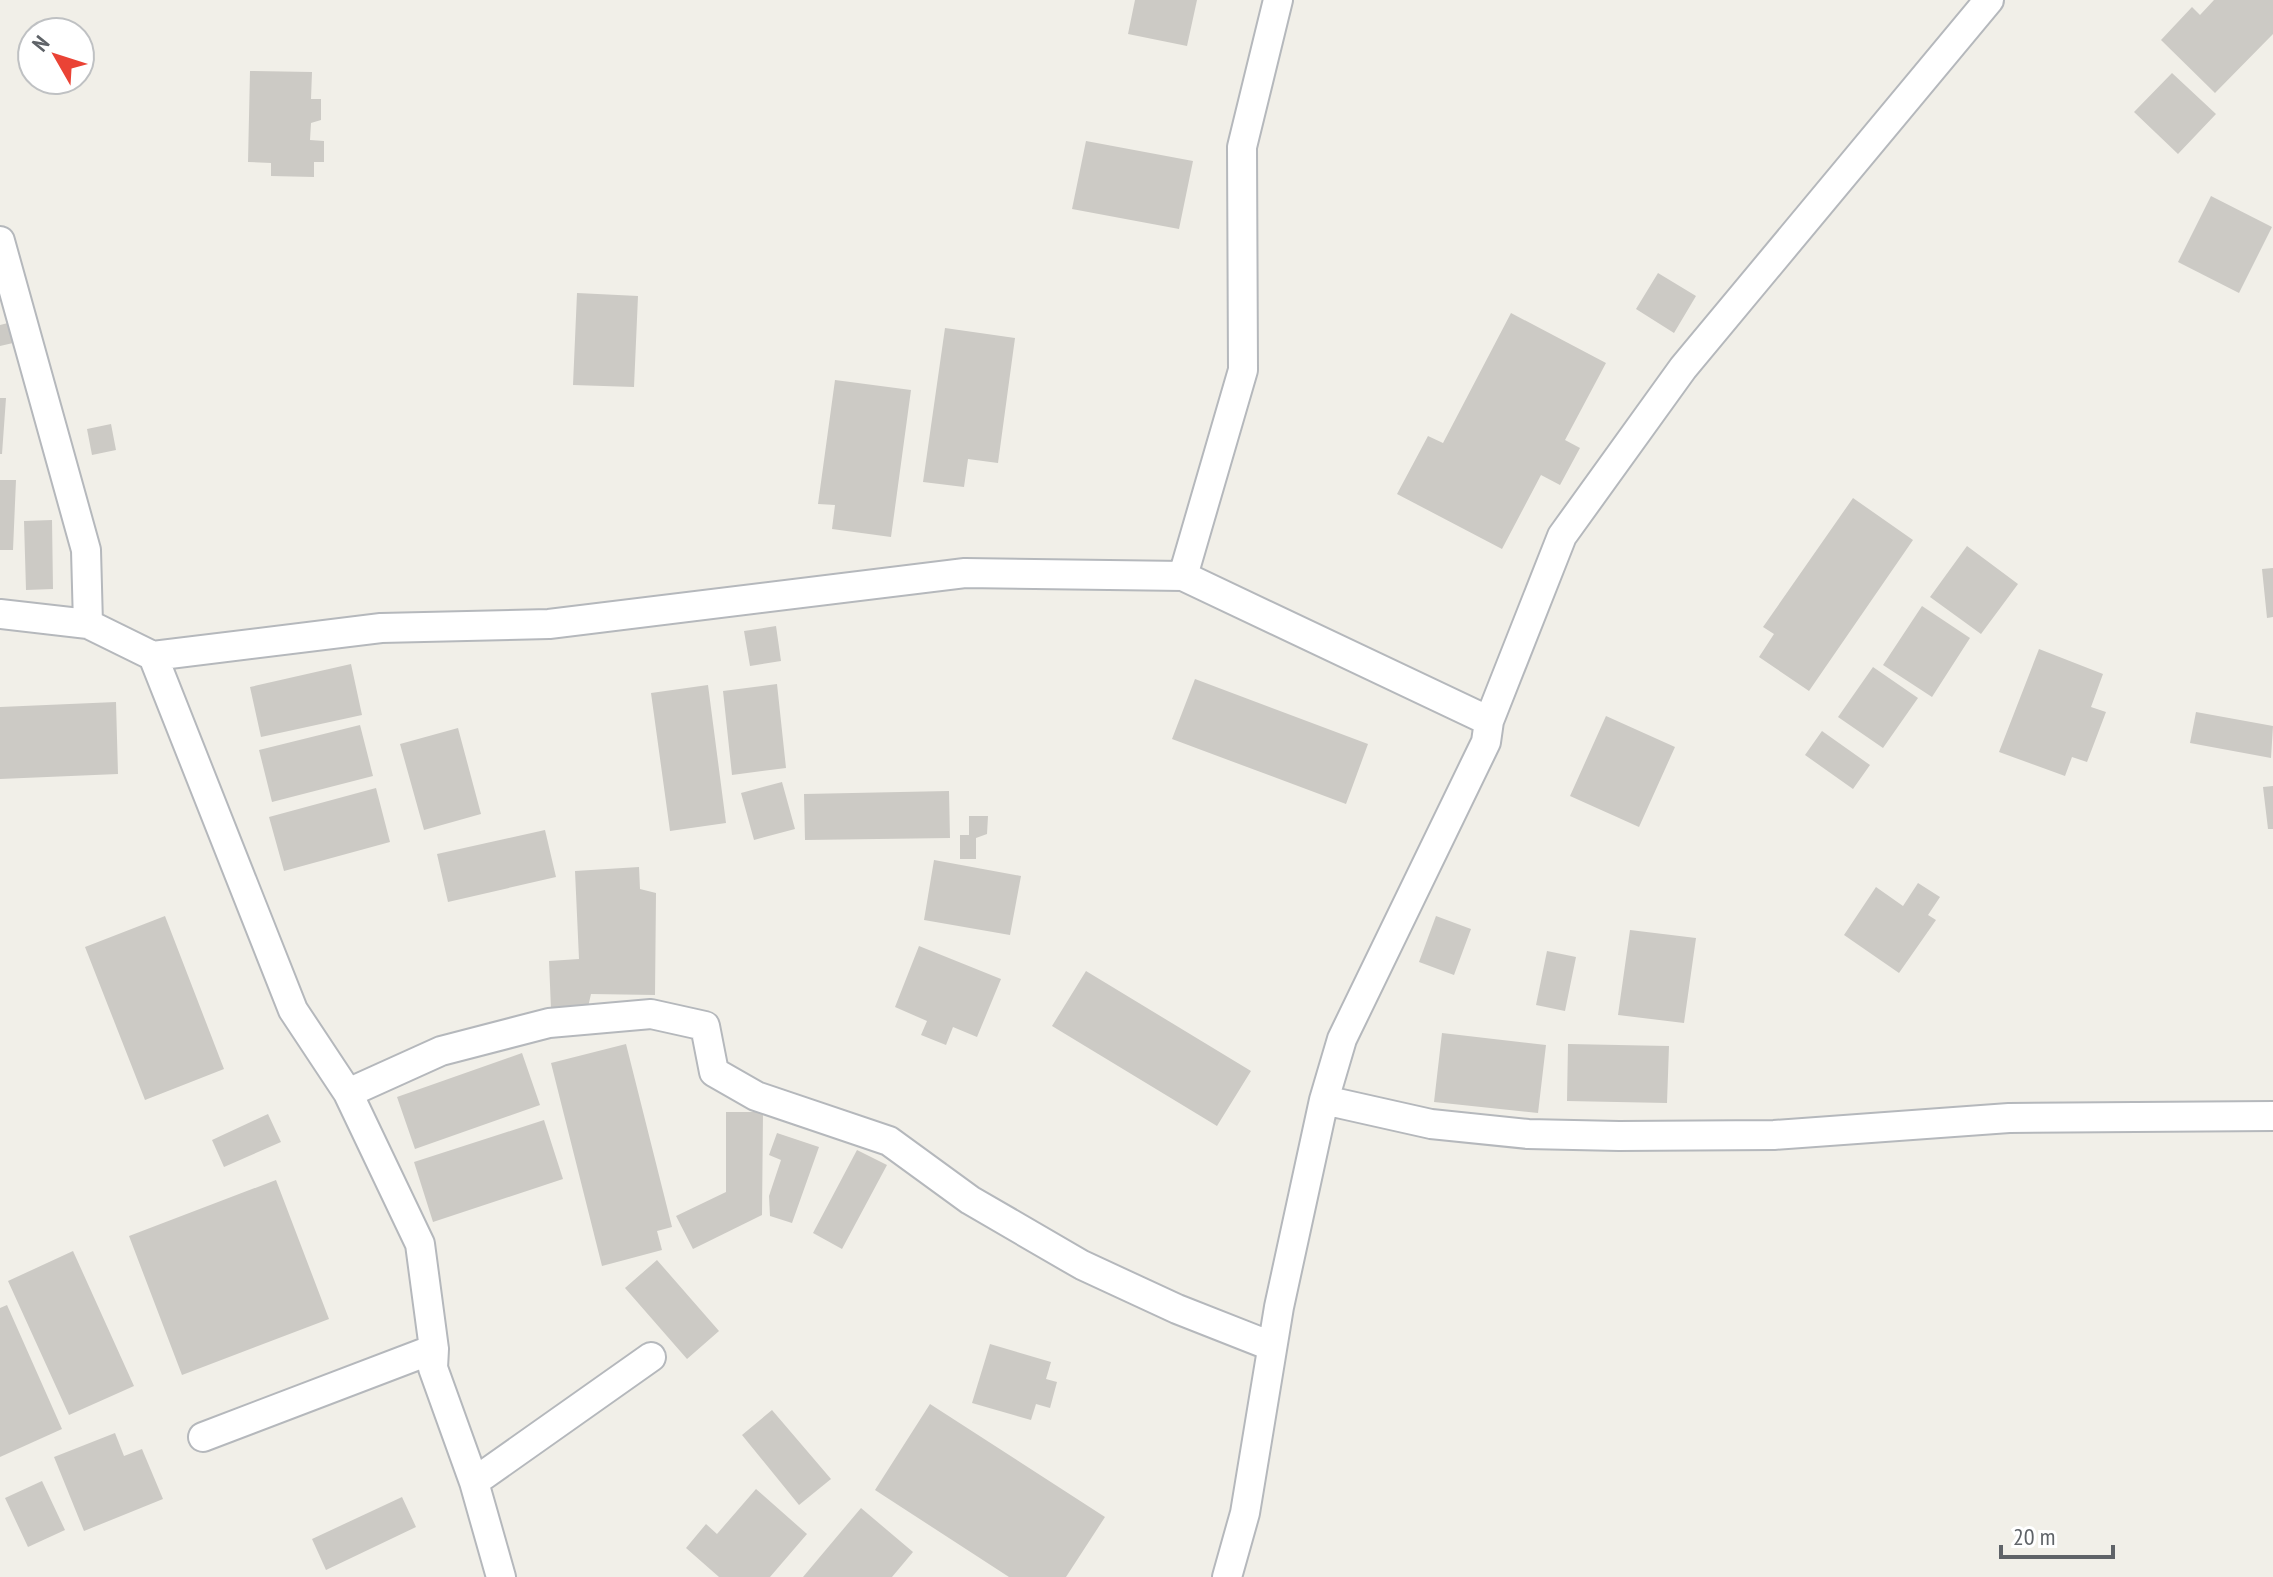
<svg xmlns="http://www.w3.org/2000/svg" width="2273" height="1577" font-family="'PT Sans Narrow',sans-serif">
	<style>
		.building { fill: #cccac5 }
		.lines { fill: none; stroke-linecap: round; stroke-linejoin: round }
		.minor-casing { stroke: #b5b8bc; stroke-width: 32 }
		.minor { stroke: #fff; stroke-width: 28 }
	</style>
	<rect width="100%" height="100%" fill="#f1efe8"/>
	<path class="building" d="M 1135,0 L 1197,0 L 1187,46 L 1128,34 Z
		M 2214,0 L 2273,0 L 2273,34 L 2215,93 L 2161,40 L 2192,7 L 2200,15 Z
		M 250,71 L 312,72 L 311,99 L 321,99 L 321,120 L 311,123 L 310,140 L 324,141 L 324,162 L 314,162 L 314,177 L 271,176 L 271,163 L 248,162 Z
		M 2172,73 L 2216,114 L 2178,154 L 2134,112 Z
		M 1086,141 L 1193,161 L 1179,229 L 1072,209 Z
		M 2211,196 L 2272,227 L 2239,293 L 2178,262 Z
		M 1658,273 L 1696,296 L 1674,333 L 1636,309 Z
		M 577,293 L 638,296 L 634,387 L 573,385 Z
		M 1511,313 L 1606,363 L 1565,440 L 1580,448 L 1560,485 L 1541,475 L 1502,549 L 1397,494 L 1428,436 L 1443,443 Z
		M 8,323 L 13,343 L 0,346 L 0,325 Z
		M 945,328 L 1015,338 L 998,463 L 968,459 L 964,487 L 923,482 Z
		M 835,380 L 911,390 L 891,537 L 832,529 L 835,505 L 818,504 Z
		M 0,398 L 6,398 L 2,454 L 0,454 Z
		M 111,424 L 116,450 L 92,455 L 87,429 Z
		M 0,480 L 16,480 L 13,550 L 0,550 Z
		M 1853,498 L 1913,540 L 1809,691 L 1759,657 L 1774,634 L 1763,627 Z
		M 52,520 L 53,589 L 26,590 L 24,521 Z
		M 1967,546 L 2018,584 L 1981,634 L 1930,597 Z
		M 2273,568 L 2273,617 L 2267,618 L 2262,569 Z
		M 1922,606 L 1970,638 L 1932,697 L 1883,665 Z
		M 776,626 L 781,661 L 750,666 L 744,631 Z
		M 2039,649 L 2103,674 L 2091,707 L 2106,712 L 2087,762 L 2072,757 L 2065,776 L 1999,752 Z
		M 351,664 L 362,715 L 261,737 L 250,687 Z
		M 1873,667 L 1918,698 L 1883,748 L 1838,717 Z
		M 1195,679 L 1368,744 L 1346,804 L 1172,739 Z
		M 777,684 L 786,768 L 732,775 L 723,691 Z
		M 708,685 L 726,823 L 670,831 L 651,693 Z
		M 116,702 L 118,774 L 0,779 L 0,707 Z
		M 2196,712 L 2273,726 L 2271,758 L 2190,743 Z
		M 1606,716 L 1675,747 L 1639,827 L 1570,796 Z
		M 360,725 L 373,776 L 272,802 L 259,750 Z
		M 458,728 L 481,814 L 424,830 L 400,744 Z
		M 1822,731 L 1870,765 L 1853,789 L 1805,755 Z
		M 782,782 L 795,829 L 754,840 L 741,793 Z
		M 2273,786 L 2273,829 L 2268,829 L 2263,787 Z
		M 376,788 L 390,842 L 284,871 L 269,817 Z
		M 949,791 L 950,838 L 805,840 L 804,794 Z
		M 969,816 L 988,816 L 987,834 L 976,838 L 976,859 L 960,859 L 960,835 L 969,835 Z
		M 545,830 L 556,877 L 448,902 L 437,854 Z
		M 934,860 L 1021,876 L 1010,935 L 924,920 Z
		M 639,867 L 640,889 L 656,893 L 655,995 L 591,994 L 588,1007 L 551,1009 L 549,961 L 579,959 L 575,871 Z
		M 1918,883 L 1940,897 L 1928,915 L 1936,920 L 1899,973 L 1844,935 L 1876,887 L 1903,906 Z
		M 165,916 L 224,1069 L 145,1100 L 85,947 Z
		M 1436,916 L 1471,929 L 1454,975 L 1419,962 Z
		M 1630,930 L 1696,938 L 1684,1023 L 1618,1015 Z
		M 919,946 L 1001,979 L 977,1037 L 953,1027 L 946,1045 L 921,1035 L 927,1021 L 895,1007 Z
		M 1547,951 L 1576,957 L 1565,1011 L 1536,1005 Z
		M 1086,971 L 1251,1071 L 1217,1126 L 1052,1026 Z
		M 1442,1033 L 1546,1045 L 1538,1113 L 1434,1102 Z
		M 626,1044 L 672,1227 L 657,1231 L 662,1250 L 602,1266 L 551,1063 Z
		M 1568,1044 L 1669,1046 L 1667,1103 L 1567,1101 Z
		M 522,1053 L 540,1105 L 415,1149 L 397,1097 Z
		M 726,1112 L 763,1112 L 762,1215 L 693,1249 L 676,1216 L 726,1192 Z
		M 268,1114 L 281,1142 L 224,1167 L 212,1140 Z
		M 544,1120 L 563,1179 L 433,1222 L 414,1162 Z
		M 777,1133 L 819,1147 L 792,1223 L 770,1216 L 769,1196 L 781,1160 L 769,1155 Z
		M 857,1150 L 887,1165 L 842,1249 L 813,1233 Z
		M 276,1180 L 329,1319 L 182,1375 L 129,1236 Z
		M 73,1251 L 134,1386 L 69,1415 L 8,1281 Z
		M 657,1260 L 719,1331 L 687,1359 L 625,1288 Z
		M 7,1305 L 62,1429 L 0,1457 L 0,1308 Z
		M 990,1344 L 1051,1362 L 1046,1379 L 1057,1382 L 1050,1408 L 1036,1404 L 1031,1420 L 972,1403 Z
		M 930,1404 L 1105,1517 L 1066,1577 L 1009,1577 L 875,1490 Z
		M 772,1410 L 831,1479 L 799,1505 L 742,1435 Z
		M 115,1433 L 124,1456 L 142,1449 L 163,1499 L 84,1531 L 54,1457 Z
		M 42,1481 L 65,1530 L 28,1547 L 5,1498 Z
		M 756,1489 L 807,1534 L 770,1577 L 719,1577 L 686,1548 L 706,1524 L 717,1534 Z
		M 402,1497 L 416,1527 L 326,1570 L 312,1539 Z
		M 861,1508 L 913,1552 L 892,1577 L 803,1577 Z"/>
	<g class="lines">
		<g class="minor-casing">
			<path id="minor" d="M 0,241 L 86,550 L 88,624
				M 1183,576 L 1243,370 L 1242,147 L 1278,0
				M 0,614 L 88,624 L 153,656 L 381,628 L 549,624 L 965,573 L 1183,576 L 1489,721
				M 153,656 L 293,1010 L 348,1093 L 420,1244 L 434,1349 L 433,1368 L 474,1482 L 501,1577
				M 348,1093 L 441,1051 L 549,1023 L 651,1014 L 705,1026 L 714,1072 L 756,1096 L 889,1141 L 970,1200 L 1082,1265 L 1177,1309 L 1271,1346
				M 1324,1100 L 1431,1124 L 1528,1134 L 1619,1136 L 1774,1135 L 2009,1118 L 2273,1116
				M 203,1437 L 434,1349
				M 474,1482 L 651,1357
				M 1227,1577 L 1245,1513 L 1279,1307 L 1324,1100 L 1342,1039 L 1486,742 L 1489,721 L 1562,536 L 1683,368 L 1989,0"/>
		</g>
		<use href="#minor" class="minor"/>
	</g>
	<g transform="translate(56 56) rotate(309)"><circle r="38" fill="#ffffff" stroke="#bfc1c3" stroke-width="2"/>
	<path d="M0-6L14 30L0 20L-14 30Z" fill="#ea4335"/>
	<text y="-12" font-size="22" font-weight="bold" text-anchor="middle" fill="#5f6368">N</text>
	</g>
	<path d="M2001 1545v12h112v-12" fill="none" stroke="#5f6368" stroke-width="4"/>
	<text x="2013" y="1545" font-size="24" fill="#5f6368" stroke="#ffffff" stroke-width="6" paint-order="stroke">20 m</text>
</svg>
